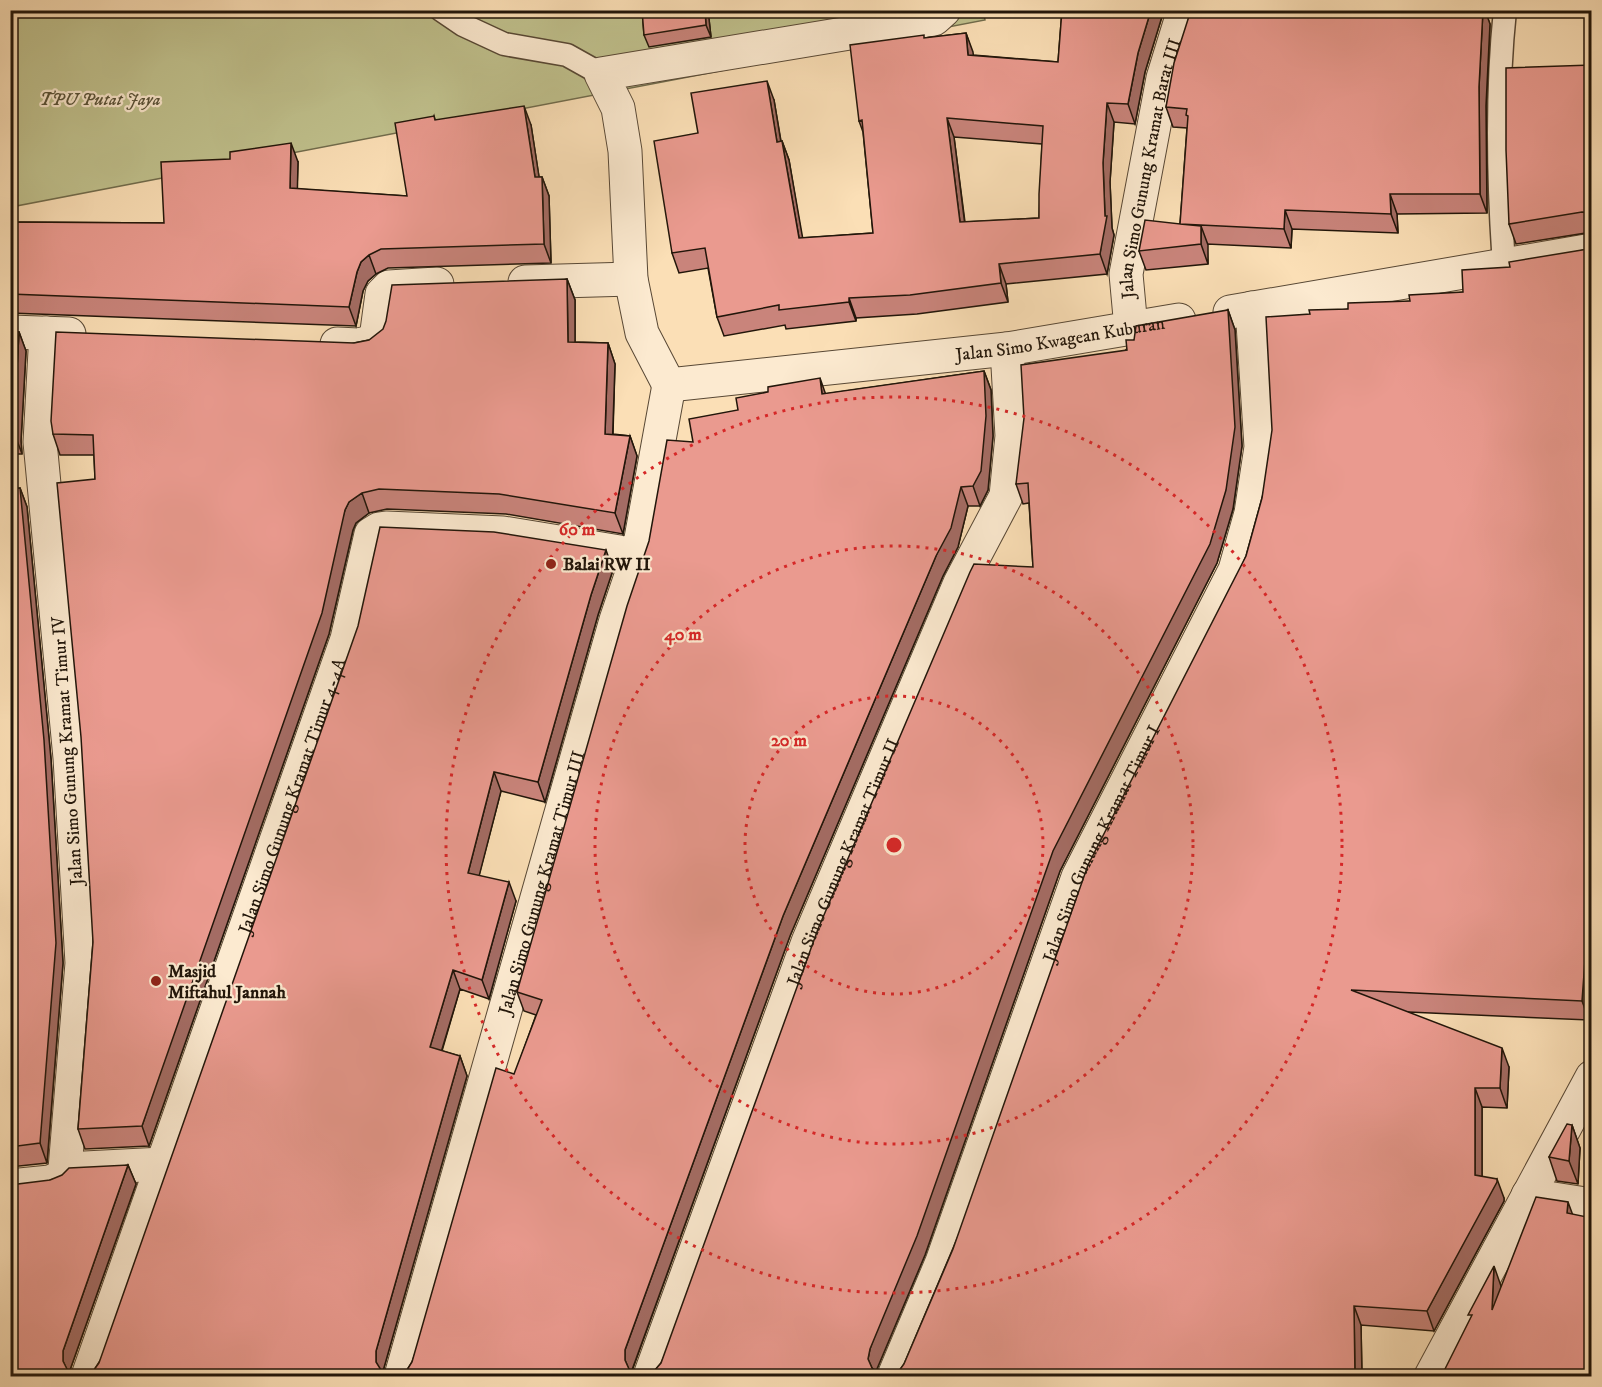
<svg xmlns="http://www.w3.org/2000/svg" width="1602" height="1387" font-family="'IM FELL DW Pica',serif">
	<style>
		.green { fill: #c0c18d; stroke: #716c4c; stroke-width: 1.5 }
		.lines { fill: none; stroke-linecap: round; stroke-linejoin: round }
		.service-casing { stroke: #584835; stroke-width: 25 }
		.minor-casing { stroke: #584835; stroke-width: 35 }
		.service { stroke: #fcead0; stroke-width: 22 }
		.minor { stroke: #fcead0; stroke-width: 33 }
		.wall { fill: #c9847b; stroke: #22160a; stroke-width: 1.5; fill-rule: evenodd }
		.shaded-wall { fill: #a46c64; stroke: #22160a; stroke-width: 1.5 }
		.building { fill: #ea9a8f; stroke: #22160a; stroke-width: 1.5; fill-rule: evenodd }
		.ring { fill: none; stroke: #d62828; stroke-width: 3; stroke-dasharray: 3 6 }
		.poi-dot { fill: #8f2418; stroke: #fcead0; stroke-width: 2 }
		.labels { text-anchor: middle; stroke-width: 4.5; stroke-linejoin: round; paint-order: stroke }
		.park-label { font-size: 18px; font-style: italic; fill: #595238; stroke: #fcead0 }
		.street-label { font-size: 18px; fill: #22160a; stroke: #fcead0 }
		.poi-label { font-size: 18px; font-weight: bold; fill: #22160a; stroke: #fcead0; text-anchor: start }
		.centre { fill: #d62828; stroke: #fcead0; stroke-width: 3 }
		.ring-label { font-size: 18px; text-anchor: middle; font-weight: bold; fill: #d62828; stroke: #fcead0; stroke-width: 4.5; stroke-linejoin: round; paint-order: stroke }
	</style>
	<rect width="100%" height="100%" fill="#fbdfb6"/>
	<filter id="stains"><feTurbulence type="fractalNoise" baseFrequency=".00333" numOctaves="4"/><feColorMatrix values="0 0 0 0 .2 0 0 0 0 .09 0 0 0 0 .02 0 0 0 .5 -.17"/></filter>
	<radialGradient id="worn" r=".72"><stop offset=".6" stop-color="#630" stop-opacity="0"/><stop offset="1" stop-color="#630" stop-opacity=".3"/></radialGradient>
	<path class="green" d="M 983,10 L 985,20 L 11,207 L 11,11 Z"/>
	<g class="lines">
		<g class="service-casing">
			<path id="service" d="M 441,10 L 463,25 L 504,44 L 567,55 L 601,74
				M 1504,265 C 1498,181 1496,95 1505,10"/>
		</g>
		<g class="minor-casing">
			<g id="minor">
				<path d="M 525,282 L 631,279"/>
				<path d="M 1230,312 L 1592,250"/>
				<path id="s1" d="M 1131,328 L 1126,274 L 1163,78 L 1184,10"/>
				<path d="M 10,332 L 69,334"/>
				<path d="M 337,344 L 358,345 L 372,342 L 377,331 L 382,294 L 389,287 L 437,284"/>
				<path id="s2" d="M 669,385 L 1007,349 L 1179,320"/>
				<path d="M 669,385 L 642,333 L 631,279 L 625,151 L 618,108 L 601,74 L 934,19 L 944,10"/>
				<path d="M 85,1168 L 163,1164"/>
				<path d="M 10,1186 L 50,1182 L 61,1177 L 65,1169 L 82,963 L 70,758 L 40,442 L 46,333"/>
				<path d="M 1528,1195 L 1592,1205"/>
				<path id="s3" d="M 88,1376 L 347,639 L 371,534 L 379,529 L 386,528 L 503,533 L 638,555"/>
				<path id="s4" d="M 401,1376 L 616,620 L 638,555 L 669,385"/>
				<path id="s5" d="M 650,1376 L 808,942 L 960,583 L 1006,496 L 1012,436 L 1007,349"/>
				<path id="s6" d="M 894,1376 L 942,1262 L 1078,877 L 1235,570 L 1251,513 L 1261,447 L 1252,308"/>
				<path d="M 1431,1376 L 1592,1077"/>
			</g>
		</g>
		<use href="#service" class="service"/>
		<use href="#minor" class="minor"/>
	</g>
	<path class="wall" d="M 642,10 L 708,10 L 711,37 L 649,47 L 644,35 Z
		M 1062,10 L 1164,10 L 1145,72 L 1135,124 L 1114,122 L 1110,182 L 1112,228 L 1114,235 L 1107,274 L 1006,284 L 1008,302 L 917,314 L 856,318 L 856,321 L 786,329 L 785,325 L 724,336 L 717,317 L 708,268 L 679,273 L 672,253 L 698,133 L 774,100 L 781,141 L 782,141 L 789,160 L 802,238 L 873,233 L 863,132 L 859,121 L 925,38 L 966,33 L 973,55 L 1058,62 ZM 954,137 L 1042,144 L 1039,218 L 965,222 Z
		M 1191,10 L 1485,10 L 1490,24 L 1486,106 L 1487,213 L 1397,214 L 1398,233 L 1292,229 L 1291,248 L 1207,244 L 1208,264 L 1146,270 L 1139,251 L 1180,224 L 1187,128 L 1173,127 L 1166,107 Z
		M 1556,10 L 1592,10 L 1592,13 L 1557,12 Z
		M 1592,65 L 1592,232 L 1516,244 L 1509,224 Z
		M 434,116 L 435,120 L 531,125 L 539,177 L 542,177 L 549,196 L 551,263 L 388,268 L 376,274 L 368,281 L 363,291 L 356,326 L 10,313 L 10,222 L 164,223 L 298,162 L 297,189 L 407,196 Z
		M 1592,247 L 1592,992 L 1589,1020 L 1408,1012 L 1509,1067 L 1507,1108 L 1482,1107 L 1482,1176 L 1504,1198 L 1504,1201 L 1434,1331 L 1361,1325 L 1362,1377 L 10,1377 L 50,1180 L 128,1165 L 136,1184 L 70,1370 L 75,1374 L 85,1375 L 94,1370 L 613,570 L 598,615 L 545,802 L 501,791 L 479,875 L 516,901 L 489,999 L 460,989 L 442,1051 L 460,1056 L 467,1076 L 383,1371 L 389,1375 L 399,1375 L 407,1370 L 412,1362 L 536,1015 L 524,1011 L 517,992 L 693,442 L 825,394 L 984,371 L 991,390 L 993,436 L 988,490 L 980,506 L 968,506 L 958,547 L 943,576 L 790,936 L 632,1371 L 637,1374 L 647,1375 L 655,1370 L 661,1363 L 1033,567 L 1029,503 L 1023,504 L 1016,484 L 1134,340 L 1228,310 L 1235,330 L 1242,446 L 1233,509 L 1217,563 L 1060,871 L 925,1255 L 876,1371 L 880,1374 L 890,1375 L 899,1371 L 904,1364 L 1246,556 L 1262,498 L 1310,314 L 1410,301 L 1463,292 L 1510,267 L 1588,249 Z
		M 567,279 L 575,300 L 575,342 L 608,343 L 615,364 L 613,434 L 630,436 L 637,456 L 623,534 L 506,514 L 387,509 L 369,513 L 356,523 L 353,530 L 329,634 L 149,1146 L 85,1149 L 78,1129 L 93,942 L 95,479 L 94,455 L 60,455 L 53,434 L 354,343 L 369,340 Z
		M 10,331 L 19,332 L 26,351 L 21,441 L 22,454 L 10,454 Z
		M 20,488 L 27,507 L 51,759 L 63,963 L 47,1163 L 10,1167 L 10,489 Z
		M 1572,1125 L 1580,1148 L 1578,1184 L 1557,1181 L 1549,1157 Z"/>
	<path class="shaded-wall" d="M 705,10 L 708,10 L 711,37 L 706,25 Z
		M 1151,10 L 1164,10 L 1145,72 L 1135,124 L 1128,104 L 1138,53 Z
		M 1483,10 L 1485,10 L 1490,24 L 1486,106 L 1487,213 L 1480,194 L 1479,87 Z
		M 966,33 L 973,52 L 975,74 L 968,55 Z
		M 767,81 L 774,100 L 784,161 L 777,142 Z
		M 1107,103 L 1114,122 L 1110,182 L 1112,228 L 1114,235 L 1107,274 L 1100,254 L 1105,216 L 1103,163 Z
		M 524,106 L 531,125 L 542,196 L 535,177 Z
		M 947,118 L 954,137 L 967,242 L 960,222 Z
		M 782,141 L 789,160 L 806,257 L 799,238 Z
		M 291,143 L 298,162 L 297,207 L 290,188 Z
		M 542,177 L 549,196 L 551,263 L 544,244 Z
		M 1390,194 L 1397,214 L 1398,233 L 1391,214 Z
		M 1285,210 L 1292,229 L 1291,248 L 1284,229 Z
		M 1201,226 L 1208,245 L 1208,264 L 1201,244 Z
		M 369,255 L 376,274 L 368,281 L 363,291 L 356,326 L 349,307 L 357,272 L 361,262 Z
		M 999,264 L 1006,284 L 1008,302 L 1001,283 Z
		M 567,279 L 575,300 L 575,362 L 568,342 Z
		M 849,298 L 856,318 L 856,321 L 849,302 Z
		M 1228,310 L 1235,330 L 1242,446 L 1233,509 L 1217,563 L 1060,871 L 925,1255 L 877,1369 L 876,1377 L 868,1359 L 870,1349 Z
		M 19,332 L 26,351 L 21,441 L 22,454 L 15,435 L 14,422 Z
		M 608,343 L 615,364 L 612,454 L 605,434 Z
		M 984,371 L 991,390 L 993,436 L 988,490 L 980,506 L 973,486 Z
		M 820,378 L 827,398 L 822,394 Z
		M 630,436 L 637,456 L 623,534 L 615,513 Z
		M 961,487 L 968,506 L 958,547 L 943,576 L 790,936 L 632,1370 L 632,1377 L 625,1360 L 625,1350 L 783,916 L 936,556 Z
		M 20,488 L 27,507 L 51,759 L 63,963 L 47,1163 L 40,1143 Z
		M 362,493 L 369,513 L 356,523 L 353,530 L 329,634 L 149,1146 L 142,1126 L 345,510 L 349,502 Z
		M 606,550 L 613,570 L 598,615 L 545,802 L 538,782 L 591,595 Z
		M 494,772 L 501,791 L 475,892 L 468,873 Z
		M 509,882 L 516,901 L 489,999 L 482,980 Z
		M 1590,893 L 1592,897 L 1592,992 L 1589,1020 L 1582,1001 Z
		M 453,970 L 460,989 L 437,1066 L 430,1047 Z
		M 1502,1048 L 1509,1067 L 1507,1108 L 1500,1088 Z
		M 460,1056 L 467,1076 L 383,1371 L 383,1377 L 376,1362 L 376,1351 Z
		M 1475,1088 L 1482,1107 L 1482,1194 L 1475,1175 Z
		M 1572,1125 L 1580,1148 L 1578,1184 L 1569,1161 Z
		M 128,1165 L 136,1184 L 70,1370 L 70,1377 L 63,1361 L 63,1351 Z
		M 1497,1179 L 1504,1198 L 1504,1201 L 1434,1331 L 1427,1311 Z
		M 1568,1202 L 1575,1221 L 1567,1213 Z
		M 1494,1266 L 1501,1286 L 1499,1330 L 1492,1310 Z
		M 1354,1306 L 1361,1325 L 1362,1377 L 1355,1377 Z"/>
	<path class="building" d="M 642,10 L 705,10 L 706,25 L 644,35 Z
		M 1062,10 L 1151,10 L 1138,53 L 1128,104 L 1107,103 L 1103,163 L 1105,216 L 1107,216 L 1100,254 L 999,264 L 1001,283 L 910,295 L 849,298 L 849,302 L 779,310 L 779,305 L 717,317 L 705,248 L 672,253 L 654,141 L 698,133 L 691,93 L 767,81 L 777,142 L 782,141 L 799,238 L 873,233 L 862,120 L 859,121 L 850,45 L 924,35 L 924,38 L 966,33 L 968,55 L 1058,62 ZM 947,118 L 1043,126 L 1039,194 L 1039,218 L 960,222 Z
		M 1191,10 L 1483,10 L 1479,87 L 1480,194 L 1390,194 L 1391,214 L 1285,210 L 1284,229 L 1180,224 L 1201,226 L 1201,244 L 1139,251 L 1145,220 L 1180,224 L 1188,116 L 1186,115 L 1187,109 L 1166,107 L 1174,63 Z
		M 1592,65 L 1592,213 L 1582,212 L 1509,224 L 1506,150 L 1506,68 Z
		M 524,106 L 535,177 L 542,177 L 544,244 L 381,249 L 369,255 L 361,262 L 357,272 L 349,307 L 10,294 L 10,222 L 164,223 L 161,162 L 230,159 L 230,152 L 291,143 L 290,188 L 407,196 L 395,123 L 434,116 L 435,120 Z
		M 1592,247 L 1592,894 L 1590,893 L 1582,1001 L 1351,990 L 1502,1048 L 1500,1088 L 1475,1088 L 1475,1175 L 1497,1179 L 1497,1182 L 1427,1311 L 1354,1306 L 1355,1377 L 10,1377 L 10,1185 L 50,1180 L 62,1175 L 69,1168 L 128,1165 L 63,1351 L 63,1361 L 67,1369 L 75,1374 L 85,1375 L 94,1370 L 99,1363 L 358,626 L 380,527 L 494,532 L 606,550 L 591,595 L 538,782 L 494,772 L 468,873 L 509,882 L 482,980 L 453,970 L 430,1047 L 460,1056 L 376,1351 L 376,1362 L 381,1370 L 389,1375 L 399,1375 L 407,1370 L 412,1362 L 496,1068 L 514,1074 L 542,1000 L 517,992 L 627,606 L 649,541 L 667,440 L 693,442 L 689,419 L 738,410 L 736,398 L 768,392 L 768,387 L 820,378 L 822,394 L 984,371 L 986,416 L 981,471 L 973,486 L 961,487 L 951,528 L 936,556 L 783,916 L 625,1350 L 625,1360 L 629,1369 L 637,1374 L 647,1375 L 655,1370 L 661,1363 L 818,929 L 970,572 L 974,564 L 1033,567 L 1028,483 L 1016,484 L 1024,418 L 1021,365 L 1127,350 L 1126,340 L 1134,340 L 1136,326 L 1228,310 L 1235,427 L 1226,490 L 1210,544 L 1053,851 L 917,1236 L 870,1349 L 868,1359 L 872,1368 L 880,1374 L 890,1375 L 899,1371 L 904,1364 L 953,1249 L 1088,865 L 1246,556 L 1262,498 L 1272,430 L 1266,317 L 1310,314 L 1309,310 L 1348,309 L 1348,303 L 1410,301 L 1409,295 L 1463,292 L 1462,270 L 1510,267 L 1509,262 L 1588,249 Z
		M 567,279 L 568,342 L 608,343 L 605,434 L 630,436 L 615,513 L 499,494 L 379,489 L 362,493 L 349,502 L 345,510 L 322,613 L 142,1126 L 78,1129 L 93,942 L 81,737 L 57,483 L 95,479 L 93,435 L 53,434 L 51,421 L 56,332 L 354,343 L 369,340 L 383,329 L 386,321 L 392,285 Z
		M 10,331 L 19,332 L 14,422 L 15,435 L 10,435 Z
		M 20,488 L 44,740 L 56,943 L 40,1143 L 10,1147 L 10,489 Z
		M 1567,1124 L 1572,1125 L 1569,1161 L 1549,1157 Z
		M 1536,1197 L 1568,1202 L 1567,1213 L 1592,1218 L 1592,1377 L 1441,1377 L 1472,1315 L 1468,1315 L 1494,1266 L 1492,1310 Z"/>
	<g class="ring">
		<circle cx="894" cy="845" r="149"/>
		<circle cx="894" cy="845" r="299"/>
		<circle cx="894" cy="845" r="448"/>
	</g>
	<g class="poi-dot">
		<circle cx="551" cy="564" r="6"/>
		<circle cx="156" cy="981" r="6"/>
	</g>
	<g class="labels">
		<g class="park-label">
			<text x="100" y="105">TPU Putat Jaya</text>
		</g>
		<g class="street-label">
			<text dy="6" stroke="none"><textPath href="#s1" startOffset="162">Jalan Simo Gunung Kramat Barat III</textPath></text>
			<text dy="6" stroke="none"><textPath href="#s2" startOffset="394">Jalan Simo Kwagean Kuburan</textPath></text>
			<text transform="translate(67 751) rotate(-94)" y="6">Jalan Simo Gunung Kramat Timur IV</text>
			<text dy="6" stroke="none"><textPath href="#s3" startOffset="615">Jalan Simo Gunung Kramat Timur 4-4A</textPath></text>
			<text dy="6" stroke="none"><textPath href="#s6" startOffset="572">Jalan Simo Gunung Kramat Timur I</textPath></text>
			<text dy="6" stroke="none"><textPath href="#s5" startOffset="549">Jalan Simo Gunung Kramat Timur II</textPath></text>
			<text dy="6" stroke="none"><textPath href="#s4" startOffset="513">Jalan Simo Gunung Kramat Timur III</textPath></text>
		</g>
		<g class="poi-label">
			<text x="563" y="570">Balai RW II</text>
			<text x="168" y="977">Masjid<tspan x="168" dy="21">Miftahul Jannah</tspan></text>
		</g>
	</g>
	<circle cx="894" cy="845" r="9" class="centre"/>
	<g class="ring-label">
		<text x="577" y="535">60 m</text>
		<text x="683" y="640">40 m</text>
		<text x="789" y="746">20 m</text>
	</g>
	<rect width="1602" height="1387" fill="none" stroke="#fbdfb6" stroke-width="36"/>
	<rect x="12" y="12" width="1578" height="1363" fill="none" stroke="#22160a" stroke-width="3"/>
	<rect x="18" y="18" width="1566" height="1351" fill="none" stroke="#22160a" stroke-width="1.5"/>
	<rect width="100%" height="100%" filter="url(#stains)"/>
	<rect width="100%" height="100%" fill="url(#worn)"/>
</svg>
